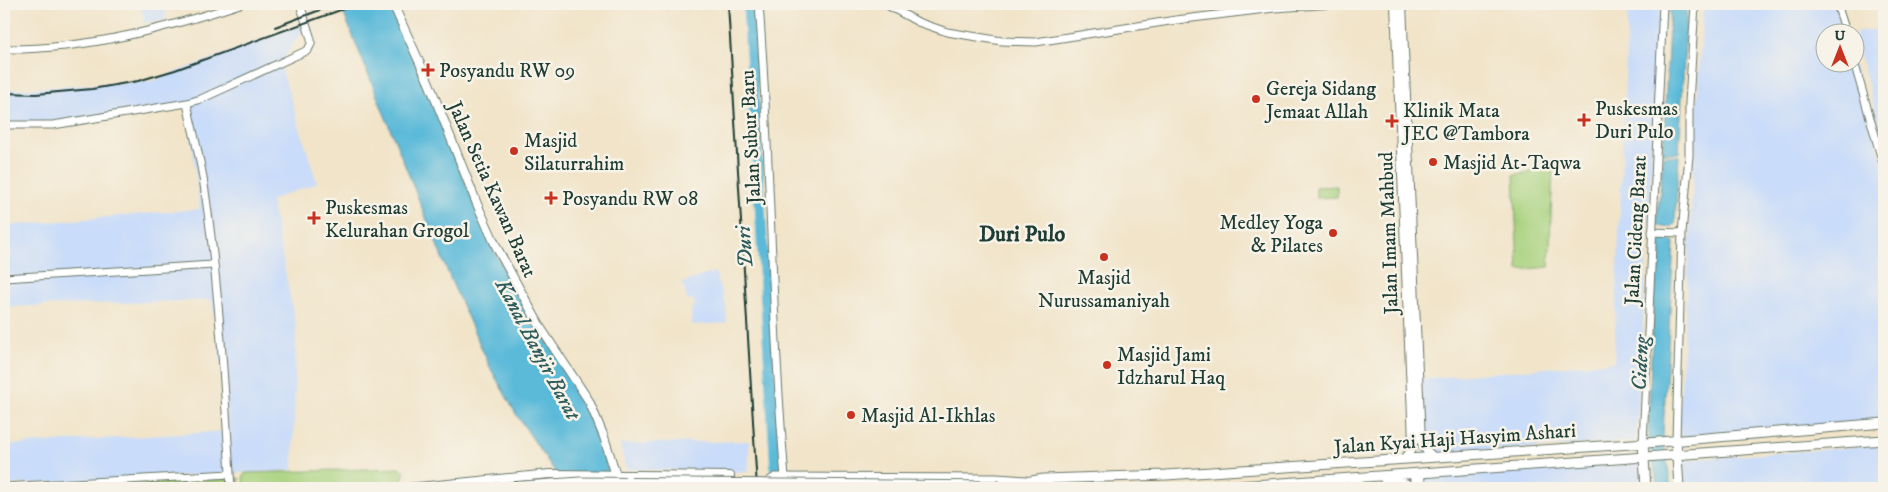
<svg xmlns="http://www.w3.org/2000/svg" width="1888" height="492" font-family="'IM FELL DW Pica',serif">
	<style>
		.built { fill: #c9dcf9 }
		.green { fill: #a7d17d; stroke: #638758 }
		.water { fill: #5bbad9; stroke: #3d7c86 }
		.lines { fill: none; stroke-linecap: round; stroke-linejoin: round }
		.river { stroke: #5bbad9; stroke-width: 11 }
		.tertiary-casing { stroke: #687768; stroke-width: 9 }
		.secondary-casing { stroke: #687768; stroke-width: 10 }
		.primary-casing { stroke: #687768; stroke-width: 11 }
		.tertiary { stroke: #fff; stroke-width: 7 }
		.secondary { stroke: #fff; stroke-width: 8 }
		.primary { stroke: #fff; stroke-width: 9 }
		.rail { stroke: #1f3d34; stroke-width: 2 }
		.primary-bridge-casing { stroke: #687768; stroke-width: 11; stroke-linecap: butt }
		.primary-bridge { stroke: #fff; stroke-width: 9 }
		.poi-dot { fill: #c8321e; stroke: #f7f3e8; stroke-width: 2 }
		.labels { text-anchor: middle; stroke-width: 5; stroke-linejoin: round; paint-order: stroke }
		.poi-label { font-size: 20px; fill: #1f3d34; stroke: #f7f3e8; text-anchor: start }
		.street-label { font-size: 20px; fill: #1f3d34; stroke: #f7f3e8 }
		.water-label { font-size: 21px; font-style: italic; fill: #2e5c5d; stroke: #f7f3e8 }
		.quarter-label { font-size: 22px; font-weight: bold; fill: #1f3d34; stroke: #f7f3e8 }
	</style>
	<rect width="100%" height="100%" fill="#f7f3e8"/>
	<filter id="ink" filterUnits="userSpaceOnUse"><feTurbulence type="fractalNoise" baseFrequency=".02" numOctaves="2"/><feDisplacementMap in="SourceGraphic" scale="10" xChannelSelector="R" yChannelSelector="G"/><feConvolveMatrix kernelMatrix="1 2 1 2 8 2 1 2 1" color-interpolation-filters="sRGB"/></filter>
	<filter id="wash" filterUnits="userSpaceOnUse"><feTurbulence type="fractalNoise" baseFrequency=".0096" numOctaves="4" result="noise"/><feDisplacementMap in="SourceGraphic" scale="20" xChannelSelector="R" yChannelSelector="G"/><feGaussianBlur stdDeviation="1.12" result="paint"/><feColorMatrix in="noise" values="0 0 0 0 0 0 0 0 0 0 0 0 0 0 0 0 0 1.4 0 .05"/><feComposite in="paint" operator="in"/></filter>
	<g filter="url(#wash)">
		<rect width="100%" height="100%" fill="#f1e4c9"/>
		<path class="built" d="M 141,4 L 164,4 L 166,20 L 144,23 Z
			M 1628,4 L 1661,4 L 1636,441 L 1423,455 L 1422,379 L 1614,362 Z
			M 1703,4 L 1835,4 L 1843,32 L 1826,32 L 1826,62 L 1853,63 L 1884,167 L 1884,425 L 1681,441 L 1679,423 Z
			M 307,23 L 280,64 L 317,183 L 271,200 L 296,327 L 293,470 L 4,485 L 4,445 L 227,431 L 226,402 L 212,300 L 4,307 L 4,226 L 200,209 L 187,104 L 53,125 L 4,125 L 4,90 L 152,81 Z
			M 1884,29 L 1884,143 L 1856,41 L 1856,32 L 1853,32 Z
			M 715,272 L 726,306 L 727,323 L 692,325 L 691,308 L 695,307 L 693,299 L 688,301 L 682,283 Z
			M 749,441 L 749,472 L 626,469 L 620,444 Z
			M 1884,445 L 1884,488 L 1685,488 L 1683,460 Z
			M 1640,463 L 1642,488 L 1424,488 L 1423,476 Z"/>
		<path class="green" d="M 1553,168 L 1549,267 L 1518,270 L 1514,175 Z
			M 1337,186 L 1337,197 L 1316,198 L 1316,187 Z
			M 399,468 L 405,471 L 400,487 L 244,488 L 243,478 L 245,473 Z
			M 239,478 L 240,488 L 80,488 Z"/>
		<path class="water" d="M 340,4 L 391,4 L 494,251 L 589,406 L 608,469 L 617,488 L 566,488 L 516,414 L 491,369 L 453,285 Z
			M 1670,4 L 1687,4 L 1679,153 L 1663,153 Z
			M 1663,156 L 1679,156 L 1675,224 C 1671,229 1662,228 1657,224 Z
			M 1659,240 L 1671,240 L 1674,242 L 1663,433 L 1671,488 L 1658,488 L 1648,433 L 1656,243 Z"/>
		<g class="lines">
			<path class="river" d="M 748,4 L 777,488"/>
		</g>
	</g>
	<g filter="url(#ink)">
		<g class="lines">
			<g class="tertiary-casing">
				<path id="tertiary" d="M 759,4 C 771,161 771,320 785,477
					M 885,4 L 918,22 L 947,32 L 1002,41 L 1036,42 L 1176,20 L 1274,8 L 1334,4
					M 1837,4 L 1846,32
					M 4,49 C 85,50 164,29 240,4
					M 1854,62 L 1884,167
					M 187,103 C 192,128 199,153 203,178 C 219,280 224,385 231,488
					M 4,125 L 53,125 L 187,103 L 201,99 L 308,50 L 311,44 L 311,39 L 300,4
					M 1652,232 L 1682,233
					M 4,278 L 213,265
					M 1676,440 L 1682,233 L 1689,156 L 1689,103 L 1695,4
					M 1643,443 L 1663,4
					M 4,487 L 230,474
					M 768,488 L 769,481 L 775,477 L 996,478 L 1026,480"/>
			</g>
			<g class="secondary-casing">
				<path id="secondary" d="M 393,4 L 429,83 L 477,204 L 497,248 L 542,330 L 589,401 L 604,437 L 616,475
					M 1395,4 L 1413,441 L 1411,451 L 1404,458
					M 1402,4 L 1421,441 L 1424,448 L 1432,456
					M 1414,474 L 1415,488
					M 1420,474 L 1421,488
					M 408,488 L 550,474 L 730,476 L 730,488"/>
			</g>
			<g class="primary-casing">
				<path id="primary" d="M 1676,440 L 1679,488
					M 1643,443 L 1646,488
					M 1385,480 L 1406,484 L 1410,488
					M 1000,486 L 1044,479 L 1166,475 L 1647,443 L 1884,423
					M 1210,488 L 1884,440"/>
			</g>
			<use href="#tertiary" class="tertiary"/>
			<use href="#secondary" class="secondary"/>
			<use href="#primary" class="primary"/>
			<path class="rail" d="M 728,4 L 757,488
				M 275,27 L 336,4
				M 4,93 L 36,94 L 92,89 L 138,81 L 175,70 L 357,4"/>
			<g class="primary-bridge-casing">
				<path id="primary-bridge" d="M 495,488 L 580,482 L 1000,486"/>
			</g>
			<use href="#primary-bridge" class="primary-bridge"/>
		</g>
	</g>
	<g class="poi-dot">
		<path d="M425.5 62.5h5v5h5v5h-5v5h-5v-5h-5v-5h5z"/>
		<circle cx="1256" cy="99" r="5"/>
		<path d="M1581.5 112.5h5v5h5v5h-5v5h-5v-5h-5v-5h5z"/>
		<path d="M1389.5 113.5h5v5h5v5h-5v5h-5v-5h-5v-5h5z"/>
		<circle cx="514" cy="151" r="5"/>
		<circle cx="1433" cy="162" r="5"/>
		<path d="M548.5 190.5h5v5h5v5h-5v5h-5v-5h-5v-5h5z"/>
		<path d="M311.5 210.5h5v5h5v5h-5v5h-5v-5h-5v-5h5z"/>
		<circle cx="1333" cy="233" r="5"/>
		<circle cx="1104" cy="257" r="5"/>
		<circle cx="1107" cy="365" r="5"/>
		<circle cx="851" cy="415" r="5"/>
	</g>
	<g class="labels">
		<g class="poi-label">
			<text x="439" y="77">Posyandu RW 09</text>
			<text x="1266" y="95">Gereja Sidang<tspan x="1266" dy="23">Jemaat Allah</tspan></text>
			<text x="1595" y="115">Puskesmas<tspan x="1595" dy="23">Duri Pulo</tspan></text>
			<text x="1403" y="117">Klinik Mata<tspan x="1403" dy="23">JEC @Tambora</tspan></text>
			<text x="524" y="147">Masjid<tspan x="524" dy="23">Silaturrahim</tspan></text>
			<text x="1443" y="169">Masjid At-Taqwa</text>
			<text x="562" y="205">Posyandu RW 08</text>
			<text x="325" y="214">Puskesmas<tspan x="325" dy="23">Kelurahan Grogol</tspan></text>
			<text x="1323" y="229" text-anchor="end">Medley Yoga<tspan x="1323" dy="23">&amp; Pilates</tspan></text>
			<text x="1104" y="284" text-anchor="middle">Masjid<tspan x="1104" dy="23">Nurussamaniyah</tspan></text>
			<text x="1117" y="361">Masjid Jami<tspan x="1117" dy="23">Idzharul Haq</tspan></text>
			<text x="861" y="422">Masjid Al-Ikhlas</text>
		</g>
		<g class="street-label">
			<text transform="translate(750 137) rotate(-93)" y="7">Jalan Subur Baru</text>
			<text transform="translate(493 189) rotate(66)" y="7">Jalan Setia Kawan Barat</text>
			<text transform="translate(1635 230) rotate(-87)" y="7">Jalan Cideng Barat</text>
			<text transform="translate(1388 233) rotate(-92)" y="7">Jalan Imam Mahbud</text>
			<text transform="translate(1455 438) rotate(-4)" y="7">Jalan Kyai Haji Hasyim Ashari</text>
		</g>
		<g class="water-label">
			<text transform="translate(744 247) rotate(-94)" y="7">Duri</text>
			<text transform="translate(538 349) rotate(62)" y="7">Kanal Banjir Barat</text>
			<text transform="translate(1640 363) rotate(-87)" y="7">Cideng</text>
		</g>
		<g class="quarter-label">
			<text x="1022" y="241">Duri Pulo</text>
		</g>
	</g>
	<rect width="1888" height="492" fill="none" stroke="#f7f3e8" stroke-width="20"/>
	<g transform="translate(1840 48)"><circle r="24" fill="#f7f3e8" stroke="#a1aaa0"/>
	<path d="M0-4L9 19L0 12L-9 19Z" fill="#c8321e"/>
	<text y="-8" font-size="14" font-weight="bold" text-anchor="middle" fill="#1f3d34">U</text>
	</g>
</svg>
